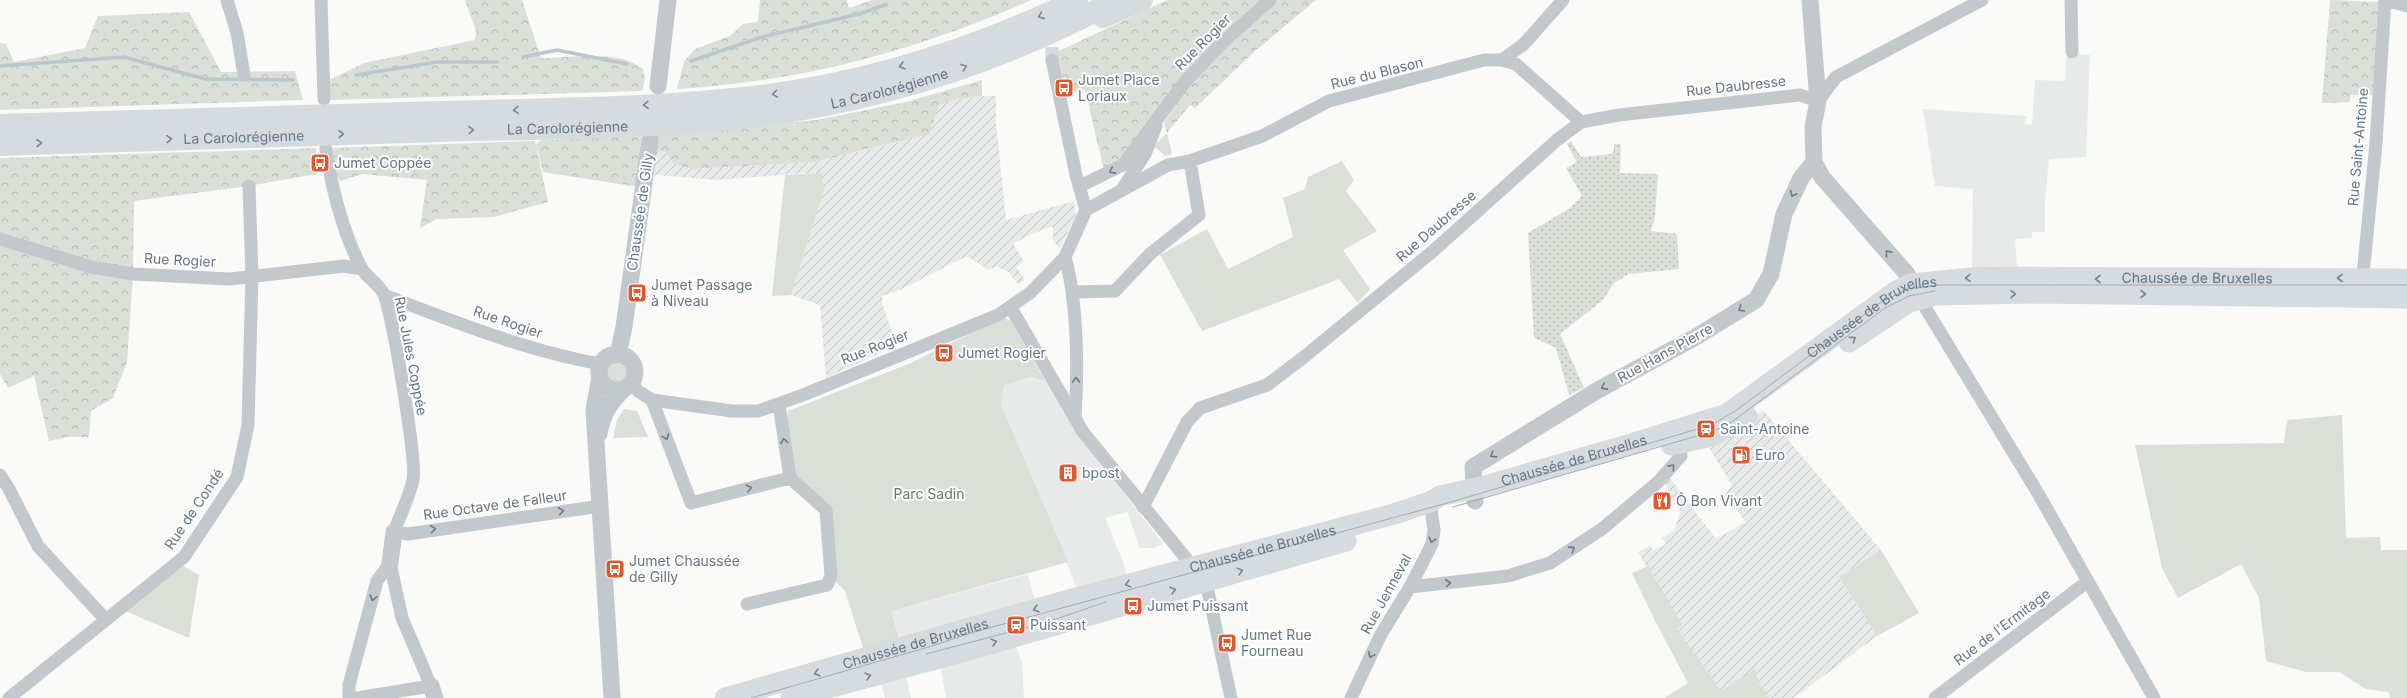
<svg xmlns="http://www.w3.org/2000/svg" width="2407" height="698" font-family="Inter,sans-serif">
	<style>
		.built { fill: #e8e9e9 }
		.industrial { fill: url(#industrial-furrows) }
		.green { fill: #dadfd7 }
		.forest { fill: url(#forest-crowns) }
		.garden { fill: url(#garden-dots) }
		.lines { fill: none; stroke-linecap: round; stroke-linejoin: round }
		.stream { stroke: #bbc7cb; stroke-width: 3.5 }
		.minor-tunnel { stroke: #d5d9db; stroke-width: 13; stroke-dasharray: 13 6; stroke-linecap: butt }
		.minor { stroke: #c3c8cc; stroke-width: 13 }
		.tertiary { stroke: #c3c8cc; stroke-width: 17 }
		.primary { stroke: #d6dbdf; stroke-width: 21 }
		.motorway { stroke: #d6dbdf; stroke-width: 22 }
		.tram { stroke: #a2aab0; stroke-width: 1 }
		.oneway { stroke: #768591 }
		.oneway2 { stroke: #6a7a87 }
		.labels { text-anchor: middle; stroke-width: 4; stroke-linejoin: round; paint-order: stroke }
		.street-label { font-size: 14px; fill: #657683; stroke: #fff }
		.poi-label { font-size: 14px; fill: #657683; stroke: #fff; text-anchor: start }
		.park-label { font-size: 14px; fill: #687a64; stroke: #fff }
	</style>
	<defs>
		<pattern id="industrial-furrows" width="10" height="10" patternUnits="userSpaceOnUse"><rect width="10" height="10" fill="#e8e9e9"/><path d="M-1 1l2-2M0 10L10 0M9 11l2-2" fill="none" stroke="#c0c1c2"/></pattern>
		<pattern id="forest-crowns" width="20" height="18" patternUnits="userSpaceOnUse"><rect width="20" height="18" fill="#dadfd7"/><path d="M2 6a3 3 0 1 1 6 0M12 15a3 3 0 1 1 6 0" fill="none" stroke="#b4b9b4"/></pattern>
		<pattern id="garden-dots" width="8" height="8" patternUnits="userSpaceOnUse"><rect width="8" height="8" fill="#dadfd7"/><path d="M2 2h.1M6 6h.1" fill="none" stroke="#b4b9b4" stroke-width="1.8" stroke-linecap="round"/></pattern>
	</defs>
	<rect width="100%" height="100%" fill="#fafaf8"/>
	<path class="built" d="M 2067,54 L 2090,55 L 2086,157 L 2049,159 L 2045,200 L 2045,232 L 2032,232 L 2032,238 L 2015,239 L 2017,267 L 1988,266 L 1972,269 L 1973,189 L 1935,186 L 1923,109 L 2027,116 L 2024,124 L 2032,125 L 2035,80 L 2065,81 Z
		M 1031,377 L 1045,381 L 1077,432 L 1163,544 L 1154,548 L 1140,548 L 1127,512 L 1105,518 L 1123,562 L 1127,578 L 1079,593 L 1001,405 L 1004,385 Z
		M 1028,574 L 1036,605 L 900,642 L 891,611 Z
		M 1015,644 L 1022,662 L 1024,698 L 946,698 L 940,665 Z
		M 904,666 L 911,698 L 885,698 L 878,673 Z"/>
	<path class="industrial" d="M 982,96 L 996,96 L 996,123 L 1006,220 L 1074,201 L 1076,215 L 1074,221 L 1059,249 L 1053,240 L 1053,227 L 1046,228 L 1013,243 L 1024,262 L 1016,267 L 1025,280 L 1018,284 L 1008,272 L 996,266 L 988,270 L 967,256 L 904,288 L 882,296 L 882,304 L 897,345 L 826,378 L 820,305 L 791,295 L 824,190 L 806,173 L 717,180 L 645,174 L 649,149 L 666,152 L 693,169 L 815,162 L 899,142 L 934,115 L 939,105 L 954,100 Z
		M 1763,410 L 1881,550 L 1839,577 L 1877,636 L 1794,698 L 1769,698 L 1721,691 L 1677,630 L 1681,625 L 1638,552 L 1650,546 L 1653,551 L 1666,544 L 1662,538 L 1675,530 L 1680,511 L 1662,478 L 1666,473 L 1716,539 L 1746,522 L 1725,495 L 1732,485 L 1709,448 Z"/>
	<path class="green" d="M 1167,133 L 1172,154 L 1165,156 L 1154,146 Z
		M 1342,161 L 1354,180 L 1346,191 L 1377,231 L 1343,250 L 1370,289 L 1358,303 L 1339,279 L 1202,331 L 1160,255 L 1207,229 L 1228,269 L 1293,237 L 1283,198 L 1305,189 L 1308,177 Z
		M 822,173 L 824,190 L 791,295 L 772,296 L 785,175 Z
		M 1003,317 L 1011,321 L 1045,381 L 1031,377 L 1004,385 L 1001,405 L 1068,562 L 891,611 L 900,642 L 864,651 L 845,591 L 834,580 L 830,505 L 796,477 L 787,418 L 788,411 L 911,363 Z
		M607 371a11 11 0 1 1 22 0a11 11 0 1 1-22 0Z
		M 624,409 L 637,411 L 648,437 L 613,438 L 617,420 Z
		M 2342,415 L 2346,538 L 2380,537 L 2381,550 L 2407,550 L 2407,698 L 2390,698 L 2389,692 L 2366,689 L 2339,672 L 2306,672 L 2266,661 L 2259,598 L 2241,564 L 2178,598 L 2162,568 L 2135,445 L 2284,443 L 2287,420 Z
		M 1881,550 L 1919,613 L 1877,636 L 1839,577 Z
		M 183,566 L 199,575 L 189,638 L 125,611 Z
		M 1648,566 L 1682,625 L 1677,629 L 1721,691 L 1755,669 L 1758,681 L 1769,698 L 1664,698 L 1688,683 L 1656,623 L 1632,573 Z"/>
	<path class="forest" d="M 465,0 L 522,0 L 541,58 C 572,58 618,49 643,69 L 645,78 L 642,91 L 331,100 L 327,81 L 364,63 L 475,40 L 476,31 Z
		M 760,0 L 846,0 L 849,8 L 872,0 L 1031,0 C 919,50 800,82 677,89 L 684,62 L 695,49 L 730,36 L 743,24 L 758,22 Z
		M 1167,0 L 1316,0 L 1254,52 L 1195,108 L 1190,105 L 1167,133 L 1164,122 L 1198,73 L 1114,166 L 1104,170 L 1085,90 L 1066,93 L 1057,52 Z
		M 2330,0 L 2379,2 L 2373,95 L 2351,95 L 2350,102 L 2322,103 Z
		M 189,12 L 221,72 L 295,71 L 303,100 L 0,110 L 0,43 L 6,44 L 14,62 L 85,48 L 98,16 Z
		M 982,80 L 982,96 L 954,100 L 939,105 L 929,134 L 815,162 L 693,169 L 673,163 L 666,152 L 649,149 L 653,136 L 816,120 L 906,102 Z
		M 641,136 L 640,185 L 632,186 L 543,172 L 536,144 L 542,140 Z
		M 535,141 L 548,202 L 494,217 L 437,219 L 420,228 L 427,180 L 362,174 L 340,181 L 334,169 L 333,148 Z
		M 316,148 L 317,174 L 249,186 L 134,201 L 133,274 L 127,362 L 113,398 L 91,411 L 89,437 L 68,437 L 49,441 L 34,376 L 8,388 L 0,374 L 0,158 Z"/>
	<path class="garden" d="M 1571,141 L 1581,157 L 1611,154 L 1614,150 L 1614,144 L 1621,144 L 1620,173 L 1658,174 L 1655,216 L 1651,231 L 1677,234 L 1679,269 L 1629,274 L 1614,283 L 1603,300 L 1560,334 L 1584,388 L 1569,395 L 1556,348 L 1534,338 L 1528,233 L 1570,208 L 1582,196 L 1566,168 L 1577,162 L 1567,144 Z"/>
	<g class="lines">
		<path class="stream" d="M 523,57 L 557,50 L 627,64
			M 691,61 L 762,37 L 859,14 L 885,5
			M 0,66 L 124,57 L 205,79 L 293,80
			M 356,75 L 437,62 L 497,62"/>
		<path class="minor-tunnel" d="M 1052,60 L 1052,26"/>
		<path class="minor" d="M 227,0 L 237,33 L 244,75
			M 321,0 L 324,99
			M 2071,0 L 2072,52
			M 2386,0 L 2407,6
			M 1502,60 L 1524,44 L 1563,0
			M 326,149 C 331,186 343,233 361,267 C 366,278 380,284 384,295 C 393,317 417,461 413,480 C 409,498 400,515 394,532 L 408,534 L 601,506
			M 1080,186 L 1123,165 L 1184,83 L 1224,41 L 1270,0
			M 1123,188 L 1145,154 L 1156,126
			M 1086,210 L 1168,165 L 1190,161 L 1262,136 L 1329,101 L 1484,60 L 1502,60 L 1516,64 L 1581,122
			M 0,239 L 91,267 L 133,274 L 230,279 L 344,266 L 361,269
			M 1065,257 C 1078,303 1078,371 1075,419
			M 2362,285 L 2376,143 L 2385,0
			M 1073,292 L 1115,291 L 1150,254 L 1199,215 L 1190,161
			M 1917,294 L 2039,495 L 2154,698
			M 384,295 C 452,321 530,352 601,364
			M 1011,308 L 1083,432 L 1185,557 L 1208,591 L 1231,698
			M 631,382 L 638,391 L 652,400 L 732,411 L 758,411 L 803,395 L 998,315 L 1030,293 L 1065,257 L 1086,210 L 1076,175 L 1052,60
			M 652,400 L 691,503 L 790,478
			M 0,475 L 9,489 L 38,546 L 106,620
			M 1143,507 L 1187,422 L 1200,408 L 1267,385 L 1304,357 L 1432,252 L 1557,140 L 1581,122 L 1619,115 L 1800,95 L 1818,101 L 1836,77 L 1982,0
			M 1410,587 L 1508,576 L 1550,563 L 1602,529 L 1658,482 L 1681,456 L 1679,437
			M 747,604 L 827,585 L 831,576 L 826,510 L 790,478 L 779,404
			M 9,698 L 184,557 L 237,477 L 248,425 L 252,277 L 249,186
			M 349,698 L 349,685 L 377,581 L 390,563
			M 357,698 L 431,686 L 402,618 L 390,563
			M 1351,698 L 1380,636 L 1410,587 L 1432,544 L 1434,530 L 1430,502
			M 1935,698 L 2088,581"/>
		<path class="tertiary" d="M 1810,0 L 1818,101 L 1813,127 L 1814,162 L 1822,177 L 1907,274 L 1911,284
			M 658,86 L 668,0
			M 618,354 L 624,327 L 650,140
			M599 372a18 18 0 1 1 36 0a18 18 0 1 1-36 0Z
			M 600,377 L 594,410 L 612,698
			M 599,434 C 602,414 611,401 625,388
			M 1475,501 L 1473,467 L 1598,390 L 1694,338 L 1756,300 L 1771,274 L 1784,214 L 1801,178 L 1814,162
			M 390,563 L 394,532
			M 431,686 L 435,698"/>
		<g class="primary">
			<path d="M 1849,342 L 1909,302 L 1935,295 L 2039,293 L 2407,298"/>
			<path d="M 1671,445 L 1712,436 L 1747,416"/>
			<path id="s1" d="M 725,698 L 1061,602 L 1394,514 L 1430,502 L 1440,496 L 1485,486 L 1631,444 L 1727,414 L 1895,292 L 1911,284 L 1982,277 L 2407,279"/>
			<path d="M 791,698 L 969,650 L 1346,541"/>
		</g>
		<g class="motorway">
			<path d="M 1103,17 L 1142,0"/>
			<path d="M 0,125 C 146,121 293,116 439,112 C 543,109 648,109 752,97 C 864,84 975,49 1077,0"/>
			<path id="s2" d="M 0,145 C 147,140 293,136 440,131 C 540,128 642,129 742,118 C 873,103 1000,63 1116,0"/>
		</g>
		<path class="tram" d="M 1453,507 L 1714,431 L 1733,421 L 1885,308 L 1909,296 L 1935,291
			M 926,654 L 1044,623 L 1106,602
			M 751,698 L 932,646 L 974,632 L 1451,502 L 1711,425 L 1734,412 L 1880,303 L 1907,289 L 1939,285 L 2407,285"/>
	</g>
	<defs><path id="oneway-chevron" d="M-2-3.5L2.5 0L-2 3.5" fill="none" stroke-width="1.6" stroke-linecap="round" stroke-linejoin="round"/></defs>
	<g class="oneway">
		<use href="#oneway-chevron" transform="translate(1041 16) rotate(157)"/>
		<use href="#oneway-chevron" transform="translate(902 66) rotate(164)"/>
		<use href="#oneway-chevron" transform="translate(964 67) rotate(-20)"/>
		<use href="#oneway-chevron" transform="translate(775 94) rotate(171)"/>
		<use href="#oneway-chevron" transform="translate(646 105) rotate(177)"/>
		<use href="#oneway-chevron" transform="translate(516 110) rotate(178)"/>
		<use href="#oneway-chevron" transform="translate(471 130) rotate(-2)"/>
		<use href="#oneway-chevron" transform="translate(341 134) rotate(-2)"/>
		<use href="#oneway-chevron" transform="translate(169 139) rotate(-2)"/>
		<use href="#oneway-chevron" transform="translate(39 143) rotate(-2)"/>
		<use href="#oneway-chevron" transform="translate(1968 278) rotate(177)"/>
		<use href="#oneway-chevron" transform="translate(2340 278) rotate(180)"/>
		<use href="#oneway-chevron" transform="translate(2098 279) rotate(180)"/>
		<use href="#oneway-chevron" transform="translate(2013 294) rotate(-1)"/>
		<use href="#oneway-chevron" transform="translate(2143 294)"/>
		<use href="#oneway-chevron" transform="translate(1853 339) rotate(-36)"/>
		<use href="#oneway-chevron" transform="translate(1240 571) rotate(-15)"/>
		<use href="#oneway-chevron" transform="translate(1128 584) rotate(165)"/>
		<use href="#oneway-chevron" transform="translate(1173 590) rotate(-16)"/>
		<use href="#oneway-chevron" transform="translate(1036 609) rotate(164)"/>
		<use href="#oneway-chevron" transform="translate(994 642) rotate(-16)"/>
		<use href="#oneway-chevron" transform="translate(817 673) rotate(164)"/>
		<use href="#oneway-chevron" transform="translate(868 676) rotate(-16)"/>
	</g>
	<g class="oneway2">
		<use href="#oneway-chevron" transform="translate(1112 171) rotate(152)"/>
		<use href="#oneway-chevron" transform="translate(1793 194) rotate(116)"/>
		<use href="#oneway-chevron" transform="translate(1888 253) rotate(-130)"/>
		<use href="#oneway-chevron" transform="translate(1741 309) rotate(148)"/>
		<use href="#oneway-chevron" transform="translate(1076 380) rotate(-92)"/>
		<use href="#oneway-chevron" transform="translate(1604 387) rotate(152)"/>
		<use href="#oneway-chevron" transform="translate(666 437) rotate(69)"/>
		<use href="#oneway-chevron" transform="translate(784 441) rotate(-99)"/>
		<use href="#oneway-chevron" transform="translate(1493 455) rotate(148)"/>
		<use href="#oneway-chevron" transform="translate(1672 467) rotate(-48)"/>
		<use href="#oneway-chevron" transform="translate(749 488) rotate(-14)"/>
		<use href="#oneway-chevron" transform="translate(561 511) rotate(-8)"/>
		<use href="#oneway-chevron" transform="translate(433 529) rotate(-8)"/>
		<use href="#oneway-chevron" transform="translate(1432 540) rotate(105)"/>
		<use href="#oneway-chevron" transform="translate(1572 549) rotate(-33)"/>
		<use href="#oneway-chevron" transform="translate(1448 583) rotate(-7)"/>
		<use href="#oneway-chevron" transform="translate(373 598) rotate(105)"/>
		<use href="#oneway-chevron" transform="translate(1371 655) rotate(114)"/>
	</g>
	<defs>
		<g id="bus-square" transform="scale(1)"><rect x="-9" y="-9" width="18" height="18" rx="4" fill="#e4572e" stroke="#fff"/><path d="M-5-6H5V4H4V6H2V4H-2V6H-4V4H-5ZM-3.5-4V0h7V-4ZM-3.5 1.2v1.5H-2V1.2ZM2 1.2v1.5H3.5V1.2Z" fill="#fff"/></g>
		<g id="station-square" transform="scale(1)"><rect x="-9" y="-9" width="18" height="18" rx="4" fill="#e4572e" stroke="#fff"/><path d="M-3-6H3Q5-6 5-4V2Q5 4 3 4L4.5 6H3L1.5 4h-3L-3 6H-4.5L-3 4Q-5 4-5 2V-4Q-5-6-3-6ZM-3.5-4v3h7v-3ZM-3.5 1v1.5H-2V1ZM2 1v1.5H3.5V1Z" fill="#fff"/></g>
		<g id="fuel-square" transform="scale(1)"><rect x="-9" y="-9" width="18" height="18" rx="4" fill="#e4572e" stroke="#fff"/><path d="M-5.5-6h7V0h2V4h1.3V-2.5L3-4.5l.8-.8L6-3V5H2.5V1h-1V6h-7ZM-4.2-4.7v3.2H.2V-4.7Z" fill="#fff"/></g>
		<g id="building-square" transform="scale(1)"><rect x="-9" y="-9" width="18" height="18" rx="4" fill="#e4572e" stroke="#fff"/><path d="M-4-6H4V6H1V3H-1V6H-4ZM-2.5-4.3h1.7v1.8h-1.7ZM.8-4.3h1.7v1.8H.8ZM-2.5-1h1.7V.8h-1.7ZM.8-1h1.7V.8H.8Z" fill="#fff"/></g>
		<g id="restaurant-square" transform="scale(1)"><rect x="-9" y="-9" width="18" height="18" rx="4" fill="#e4572e" stroke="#fff"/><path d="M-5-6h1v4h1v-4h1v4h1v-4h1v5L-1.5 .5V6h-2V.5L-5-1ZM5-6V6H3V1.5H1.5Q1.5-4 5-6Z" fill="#fff"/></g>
	</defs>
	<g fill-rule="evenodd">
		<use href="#bus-square" x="1064" y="88"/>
		<use href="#bus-square" x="320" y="163"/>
		<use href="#bus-square" x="637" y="293"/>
		<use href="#bus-square" x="944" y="353"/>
		<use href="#station-square" x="1706" y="429"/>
		<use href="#fuel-square" x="1741" y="455"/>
		<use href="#building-square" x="1068" y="473"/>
		<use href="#restaurant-square" x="1662" y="501"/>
		<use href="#bus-square" x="615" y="569"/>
		<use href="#bus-square" x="1133" y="606"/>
		<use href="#station-square" x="1016" y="625"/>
		<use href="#bus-square" x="1227" y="643"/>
	</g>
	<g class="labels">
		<g class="street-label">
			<text transform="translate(1203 42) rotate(-45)" y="5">Rue Rogier</text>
			<text transform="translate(1377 73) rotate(-14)" y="5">Rue du Blason</text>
			<text transform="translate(1736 86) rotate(-6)" y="5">Rue Daubresse</text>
			<text dy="5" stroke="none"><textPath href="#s2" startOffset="893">La Carolorégienne</textPath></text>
			<text dy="5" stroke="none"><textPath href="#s2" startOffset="568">La Carolorégienne</textPath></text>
			<text dy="5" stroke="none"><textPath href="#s2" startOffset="244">La Carolorégienne</textPath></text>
			<text transform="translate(2358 147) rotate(-85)" y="5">Rue Saint-Antoine</text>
			<text transform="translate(640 212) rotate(-82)" y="5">Chaussée de Gilly</text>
			<text transform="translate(1436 226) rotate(-41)" y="5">Rue Daubresse</text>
			<text transform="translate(180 260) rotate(3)" y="5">Rue Rogier</text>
			<text dy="5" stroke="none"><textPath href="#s1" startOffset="1554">Chaussée de Bruxelles</textPath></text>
			<text dy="5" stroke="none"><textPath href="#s1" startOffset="1218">Chaussée de Bruxelles</textPath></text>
			<text transform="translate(508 322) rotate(19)" y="5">Rue Rogier</text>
			<text transform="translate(875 347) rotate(-22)" y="5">Rue Rogier</text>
			<text transform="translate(1665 353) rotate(-29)" y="5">Rue Hans Pierre</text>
			<text transform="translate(411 356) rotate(79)" y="5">Rue Jules Coppée</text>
			<text dy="5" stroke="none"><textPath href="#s1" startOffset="882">Chaussée de Bruxelles</textPath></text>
			<text transform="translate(495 505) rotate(-8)" y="5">Rue Octave de Falleur</text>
			<text transform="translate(194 509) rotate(-56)" y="5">Rue de Condé</text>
			<text dy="5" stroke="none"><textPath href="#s1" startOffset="558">Chaussée de Bruxelles</textPath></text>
			<text transform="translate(1386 594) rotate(-61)" y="5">Rue Jenneval</text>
			<text transform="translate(2002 627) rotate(-37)" y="5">Rue de l'Ermitage</text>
			<text dy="5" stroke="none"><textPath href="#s1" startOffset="198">Chaussée de Bruxelles</textPath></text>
		</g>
		<g class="poi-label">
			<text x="1078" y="85">Jumet Place<tspan x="1078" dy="16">Loriaux</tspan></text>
			<text x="334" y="168">Jumet Coppée</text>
			<text x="651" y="290">Jumet Passage<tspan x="651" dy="16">à Niveau</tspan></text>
			<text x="958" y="358">Jumet Rogier</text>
			<text x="1720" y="434">Saint-Antoine</text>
			<text x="1755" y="460">Euro</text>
			<text x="1082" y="478">bpost</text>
			<text x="1676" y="506">Ô Bon Vivant</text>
			<text x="629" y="566">Jumet Chaussée<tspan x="629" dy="16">de Gilly</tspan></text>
			<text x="1147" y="611">Jumet Puissant</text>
			<text x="1030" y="630">Puissant</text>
			<text x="1241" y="640">Jumet Rue<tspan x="1241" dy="16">Fourneau</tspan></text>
		</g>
		<g class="park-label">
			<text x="929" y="499">Parc Sadin</text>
		</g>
	</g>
</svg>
